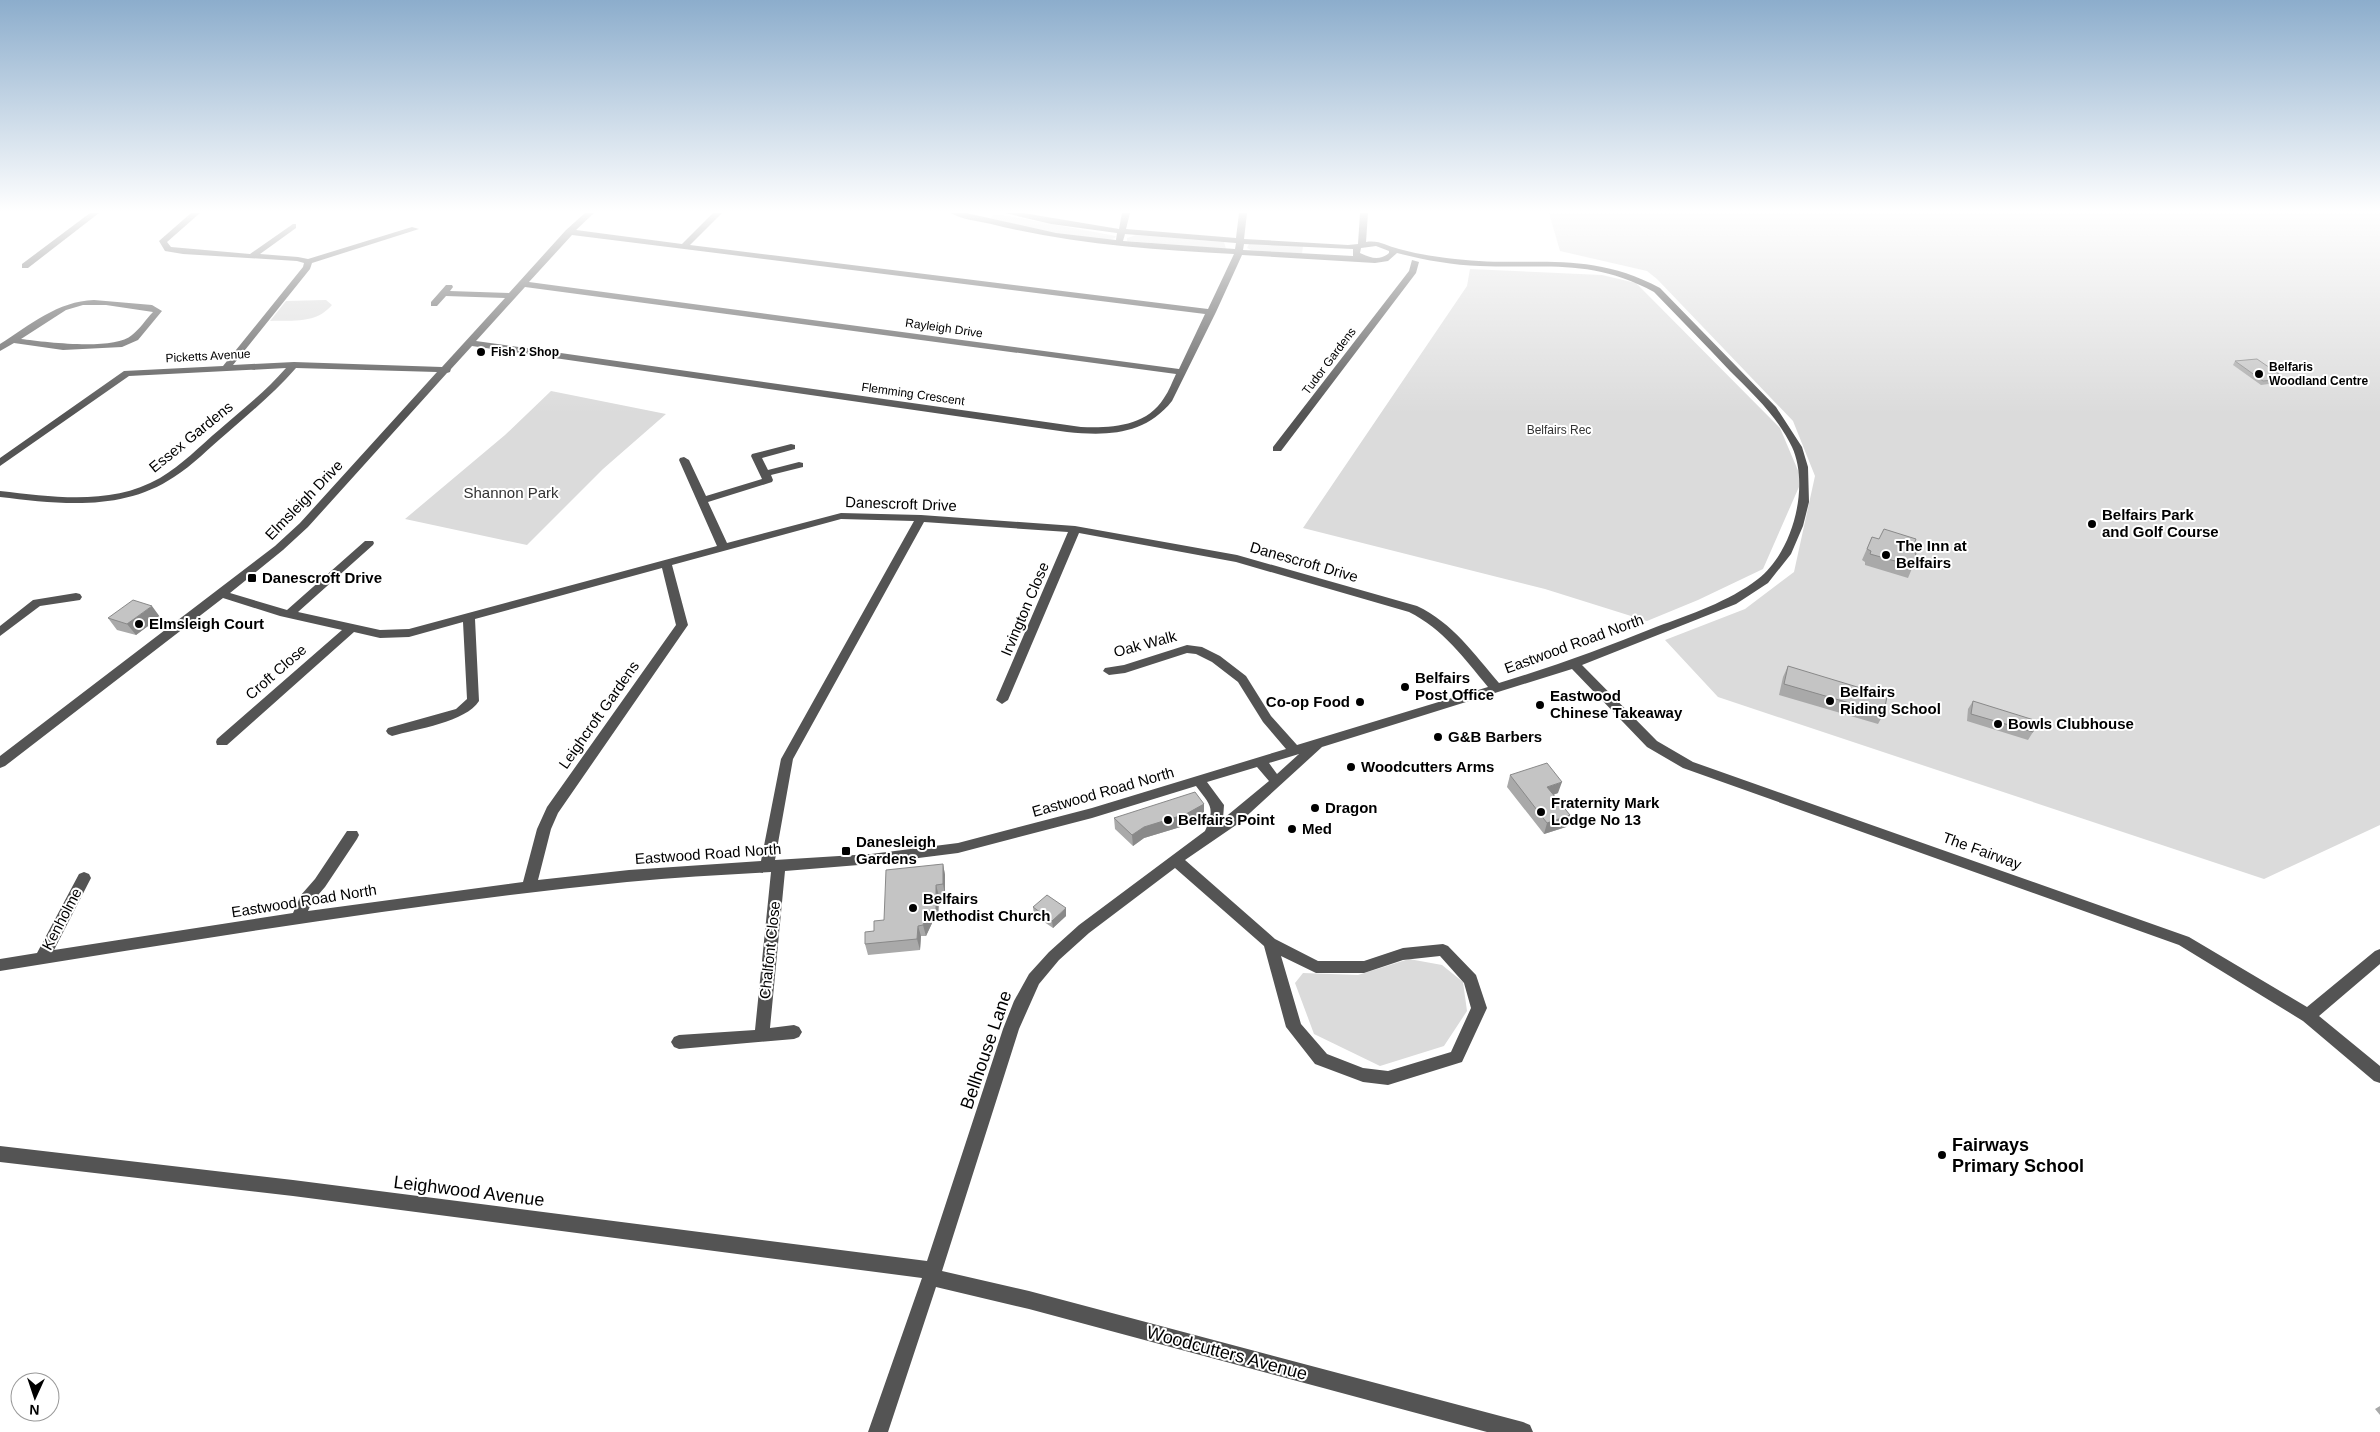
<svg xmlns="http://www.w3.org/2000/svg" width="2380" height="1432" font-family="Arial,sans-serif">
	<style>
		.green { fill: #dbdbdb }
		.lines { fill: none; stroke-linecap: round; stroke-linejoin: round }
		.minor { fill: #545454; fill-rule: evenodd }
		.wall { fill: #a9a9a9 }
		.shaded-wall { fill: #898989 }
		.building { fill: #c4c4c4; stroke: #898989 }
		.poi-dot { fill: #000; stroke: #fff; stroke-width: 2 }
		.labels { text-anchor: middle; stroke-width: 4; stroke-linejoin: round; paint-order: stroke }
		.far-street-label { font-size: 12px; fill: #000; stroke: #fff }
		.far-poi-label { font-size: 12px; font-weight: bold; fill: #000; stroke: #fff; text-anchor: start }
		.far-park-label { font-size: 12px; fill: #323232; stroke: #fff }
		.street-label { font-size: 15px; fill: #000; stroke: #fff }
		.park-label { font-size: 15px; fill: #323232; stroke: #fff }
		.poi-label { font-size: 15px; font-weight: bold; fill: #000; stroke: #fff; text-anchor: start }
		.near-street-label { font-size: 18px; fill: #000; stroke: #fff }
		.near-poi-label { font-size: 18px; font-weight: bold; fill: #000; stroke: #fff; text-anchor: start }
	</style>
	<rect width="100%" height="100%" fill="#fff"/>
	<path class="green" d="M 1549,213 L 2380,213 L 2380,825 L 2264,879 L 1718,697 L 1665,640 L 1745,609 L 1794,572 L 1815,476 L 1793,421 L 1657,279 L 1647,271 L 1560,251 Z
		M 994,215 L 1002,215 L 1116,236 L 1115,238 C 1096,245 1017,225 993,221 L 991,218 Z
		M 1136,235 L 1224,242 L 1226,249 L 1127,241 L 1127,238 Z
		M 1249,244 L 1303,246 L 1302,254 L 1251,250 L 1247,248 Z
		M 1470,269 L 1602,275 L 1636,283 L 1780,428 L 1802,480 L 1763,569 L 1698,600 L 1647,621 L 1545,589 L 1303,528 L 1467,286 Z
		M 326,300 L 332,305 C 316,324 293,320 270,321 L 286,301 Z
		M 551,391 L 666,414 L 603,469 L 527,545 L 405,519 L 505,435 Z
		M 1409,959 L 1442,965 L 1463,982 L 1467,1011 L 1444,1046 L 1380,1066 L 1314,1034 L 1295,983 L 1303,973 L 1358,975 Z"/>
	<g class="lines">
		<path class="minor" d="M 90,213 L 99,213 L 28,268 L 22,268 L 22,264 Z
			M 191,213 L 200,213 L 167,242 L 171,247 L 250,254 L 293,224 L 296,224 L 296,228 L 260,254 L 298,257 L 308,259 L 412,227 L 419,229 L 312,263 L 310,269 L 233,365 L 294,362 L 442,367 L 505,298 L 446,296 L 437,306 L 431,306 L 431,302 L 446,285 L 452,285 L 453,287 L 450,291 L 509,293 L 566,230 L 585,213 L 594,213 L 576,230 L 682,244 L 713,213 L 722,213 L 690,245 L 1208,309 L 1234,254 C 1153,250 1070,244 991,224 C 979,221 962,220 951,213 L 966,213 L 1056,233 L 1116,240 L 1117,233 L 1051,224 L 1005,213 L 1023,213 L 1119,229 L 1122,213 L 1130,213 L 1126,229 L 1236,238 L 1239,213 L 1247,213 L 1244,239 L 1348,245 L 1358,244 L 1360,213 L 1368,213 L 1366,242 C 1380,240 1386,246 1399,249 C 1417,254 1436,257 1455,259 C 1531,268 1587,249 1660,288 L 1776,407 L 1802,447 L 1808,467 L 1809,502 L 1803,526 L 1791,554 L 1768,583 L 1736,604 L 1582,665 L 1657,741 L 1693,762 L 2189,937 L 2307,1007 L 2375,951 L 2380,949 L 2380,964 L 2319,1016 L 2380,1066 L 2380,1083 L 2374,1081 L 2303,1021 L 2179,945 L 1683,768 L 1647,747 L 1572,669 L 1322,747 L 1239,823 L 1185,860 L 1275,939 L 1318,961 L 1364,961 L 1403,948 L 1443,944 L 1448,946 L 1476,975 L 1487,1008 L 1462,1062 L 1388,1085 L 1363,1082 L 1315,1064 L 1286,1027 L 1264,946 L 1175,868 L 1089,933 L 1059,960 L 1039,984 L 1019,1029 L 942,1271 L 1029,1291 L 1523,1422 L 1530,1425 L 1533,1432 L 1487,1432 L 1029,1309 L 936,1287 L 888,1432 L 868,1432 L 922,1278 L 293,1196 L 0,1162 L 0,1146 L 293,1180 L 927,1261 L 1003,1029 L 1014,1001 L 1029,974 L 1049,952 L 1079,925 L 1205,831 C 1216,807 1210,805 1196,786 L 1092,818 L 958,853 L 871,864 L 785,871 L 770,1028 L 794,1025 L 799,1027 L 802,1032 L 799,1037 L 794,1039 L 679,1049 L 674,1047 L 671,1042 L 674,1037 L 679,1035 L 755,1030 L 771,872 C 723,875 675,877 627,882 C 417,903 207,938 0,971 L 0,959 L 37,953 L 79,874 L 84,872 L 89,874 L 91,878 L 54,950 L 293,913 L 301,895 L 315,879 L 347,831 L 357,831 L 359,835 L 357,839 L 325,887 L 312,902 L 308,911 L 523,882 L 537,829 L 547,807 L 676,625 L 662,568 L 475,619 L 479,701 C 466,722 416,729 392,736 L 388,734 L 386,731 L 388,728 L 456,709 L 467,699 L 463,622 L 409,637 L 380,638 L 354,632 L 227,745 L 217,745 L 216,742 L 217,739 L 342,630 L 280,616 L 223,598 L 5,766 L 0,768 L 0,756 L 275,546 L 300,523 L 437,372 L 296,368 C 275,392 251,412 227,433 C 209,448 193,465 174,477 C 122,512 59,504 0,497 L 0,491 C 54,497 111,506 160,478 C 182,465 200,446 219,430 C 242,410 266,391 286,368 L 129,376 L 0,466 L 0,458 L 124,371 L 223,366 L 303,267 L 304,263 L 297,261 L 183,254 L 165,251 L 159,241 ZM 1125,234 L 1236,243 L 1235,249 L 1123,241 ZM 572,235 L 1205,314 L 1179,369 L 529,282 ZM 1244,244 L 1353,249 L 1353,256 L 1243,250 ZM 1376,246 L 1389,251 L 1389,253 C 1380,261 1370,258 1360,253 L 1361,248 ZM 1397,253 C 1424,260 1452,265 1480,266 C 1546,269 1592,258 1654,292 C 1679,318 1705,344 1730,371 C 1753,394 1778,417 1792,447 C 1810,486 1793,552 1758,579 C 1728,602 1691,614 1656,627 C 1604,648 1552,667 1499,683 C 1474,654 1453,623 1417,606 L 1237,555 L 1075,526 L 921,515 L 841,513 L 727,543 L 708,502 L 772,482 L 773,480 L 771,475 L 803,467 L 803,463 L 799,462 L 768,470 L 762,458 L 795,449 L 795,445 L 791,444 L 752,454 L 751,456 L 762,479 L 706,496 L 689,460 L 684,457 L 680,458 L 679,460 L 717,546 L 409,629 L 380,630 L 298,612 L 373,545 L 374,543 L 373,541 L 365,541 L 287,610 L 230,593 L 283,550 L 308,527 L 447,373 L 450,372 L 451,369 L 472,346 L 1067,432 C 1108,436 1145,435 1172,401 L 1216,312 L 1242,255 L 1375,263 L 1388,261 ZM 525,287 L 1176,374 C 1172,382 1169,391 1164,398 C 1146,427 1111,428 1081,427 L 476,341 ZM 841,519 L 914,521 L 781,759 L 761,861 L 629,870 L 538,880 L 551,829 L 558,813 L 688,625 L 672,565 ZM 924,522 L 1068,532 L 996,700 L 1002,704 L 1008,700 L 1079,533 L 1236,562 L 1409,612 C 1443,629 1464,658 1488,687 L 1297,745 L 1271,716 L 1246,676 L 1220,656 L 1202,647 L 1187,645 L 1124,665 L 1105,668 L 1103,671 L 1109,675 L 1125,673 L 1187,653 L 1196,654 L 1212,662 L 1238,682 L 1263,722 L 1286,749 L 1092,808 L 958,843 L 871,854 L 775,860 L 793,759 ZM 1299,754 L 1277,774 L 1269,763 ZM 1257,767 L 1269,781 L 1223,819 L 1224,805 L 1207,782 ZM 1281,956 L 1316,973 L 1364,973 L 1403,960 L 1440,956 L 1464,983 L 1471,1008 L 1451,1052 L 1388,1071 L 1363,1068 L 1327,1054 L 1301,1024 Z
			M 1412,260 L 1419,262 L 1416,273 L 1281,451 L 1273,451 L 1273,447 L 1409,271 Z
			M 94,300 L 152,305 L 162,311 L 138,340 L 122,347 L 63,350 L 14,343 L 0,351 L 0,344 C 30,325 58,301 94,300 ZM 83,305 L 106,305 L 153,312 C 146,319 140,329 132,335 C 114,351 45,342 21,339 L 66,310 Z
			M 76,593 L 80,594 L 82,597 L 80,600 L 40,606 L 0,636 L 0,626 L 33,600 Z"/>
	</g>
	<path class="wall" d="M 2235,361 L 2286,379 L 2284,382 L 2261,385 L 2233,365 Z
		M 1872,537 L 1911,552 L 1913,566 L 1908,578 L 1865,565 L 1865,562 L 1862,560 Z
		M 160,617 L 136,635 L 117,630 L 108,618 Z
		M 1788,666 L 1884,713 L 1878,724 L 1779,695 L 1783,677 Z
		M 1973,701 L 2033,732 L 2028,740 L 1967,721 L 1968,709 Z
		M 1510,775 L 1558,793 L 1553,795 L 1570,815 L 1566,827 L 1544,834 L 1507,787 Z
		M 1204,816 L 1187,825 L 1144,838 L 1133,846 L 1115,829 L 1114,818 Z
		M 943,864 L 945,875 L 945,895 L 939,896 L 938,921 L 933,921 L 926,936 L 921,936 L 920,950 L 868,955 L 865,944 L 874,931 L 884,920 Z
		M 1033,907 L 1066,916 L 1053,928 L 1034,915 Z
		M 2380,1406 L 2380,1415 L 2375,1409 Z"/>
	<path class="shaded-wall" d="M 152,606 L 160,617 L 136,635 L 127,624 Z
		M 1562,782 L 1558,793 L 1544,798 L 1547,787 Z
		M 1204,804 L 1204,816 L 1187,825 L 1144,838 L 1133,846 L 1132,835 L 1144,827 Z
		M 1570,815 L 1566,827 L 1544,834 L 1547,823 Z
		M 943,864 L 945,875 L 945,895 L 943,884 Z
		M 936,885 L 939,896 L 938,921 L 936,910 Z
		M 1066,908 L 1066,916 L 1053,928 L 1052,921 Z
		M 930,910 L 933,921 L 926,936 L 923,925 Z
		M 918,926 L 921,936 L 920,950 L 917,939 Z"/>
	<path class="building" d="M 2257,359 L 2286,379 L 2263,381 L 2235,361 Z
		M 1884,529 L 1916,539 L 1911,552 L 1916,553 L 1913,566 L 1870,554 L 1871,551 L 1867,549 L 1872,537 L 1879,539 Z
		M 133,600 L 152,606 L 127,624 L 108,618 Z
		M 1788,666 L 1887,696 L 1884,713 L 1784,684 Z
		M 1973,701 L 2034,720 L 2033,732 L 1971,714 Z
		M 1547,763 L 1562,782 L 1547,787 L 1570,815 L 1547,823 L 1510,775 Z
		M 1195,792 L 1204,804 L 1186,814 L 1144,827 L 1132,835 L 1114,818 Z
		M 943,864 L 943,884 L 936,885 L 936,910 L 930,910 L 923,925 L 918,926 L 917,939 L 865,944 L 865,932 L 874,931 L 874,921 L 884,920 L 886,870 Z
		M 1047,895 L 1066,908 L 1052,921 L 1033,907 Z"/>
	<linearGradient id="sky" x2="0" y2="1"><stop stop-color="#8cadcc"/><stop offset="0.51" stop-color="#fff"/><stop offset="1" stop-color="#fff" stop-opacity="0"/></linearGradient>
	<rect width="2380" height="414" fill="url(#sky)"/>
	<g class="poi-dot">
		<circle cx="481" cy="352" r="5"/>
		<circle cx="2259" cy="374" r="5"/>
		<circle cx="2092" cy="524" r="5"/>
		<circle cx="1886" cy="555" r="5"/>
		<rect x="247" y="573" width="10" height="10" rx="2.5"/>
		<circle cx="139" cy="624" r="5"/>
		<circle cx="1405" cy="687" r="5"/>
		<circle cx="1830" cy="701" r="5"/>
		<circle cx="1360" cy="702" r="5"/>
		<circle cx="1540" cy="705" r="5"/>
		<circle cx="1998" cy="724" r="5"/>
		<circle cx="1438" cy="737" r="5"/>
		<circle cx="1351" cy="767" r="5"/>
		<circle cx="1315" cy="808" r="5"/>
		<circle cx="1541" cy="812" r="5"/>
		<circle cx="1168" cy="820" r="5"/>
		<circle cx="1292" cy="829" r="5"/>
		<rect x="841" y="846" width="10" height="10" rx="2.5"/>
		<circle cx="913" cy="908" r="5"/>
		<circle cx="1942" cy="1155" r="5"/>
	</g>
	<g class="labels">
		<g class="far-street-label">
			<text transform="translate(944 328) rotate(8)" y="4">Rayleigh Drive</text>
			<text transform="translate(208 356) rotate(-3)" y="4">Picketts Avenue</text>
			<text transform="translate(1329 361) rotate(-53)" y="4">Tudor Gardens</text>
			<text transform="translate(913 394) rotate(8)" y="4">Flemming Crescent</text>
		</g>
		<g class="far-poi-label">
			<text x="491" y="356">Fish 2 Shop</text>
			<text x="2269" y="371">Belfaris<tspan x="2269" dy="14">Woodland Centre</tspan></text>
		</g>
		<g class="far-park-label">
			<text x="1559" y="434">Belfairs Rec</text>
		</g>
		<g class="street-label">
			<text transform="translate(191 437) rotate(-39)" y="5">Essex Gardens</text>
			<text transform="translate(304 500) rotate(-46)" y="5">Elmsleigh Drive</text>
			<text transform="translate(901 504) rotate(2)" y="5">Danescroft Drive</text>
			<text transform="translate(1304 562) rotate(16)" y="5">Danescroft Drive</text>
			<text transform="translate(1025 609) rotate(-67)" y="5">Irvington Close</text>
			<text transform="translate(1145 644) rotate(-15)" y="5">Oak Walk</text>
			<text transform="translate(1574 644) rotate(-20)" y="5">Eastwood Road North</text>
			<text transform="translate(276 672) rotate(-41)" y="5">Croft Close</text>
			<text transform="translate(599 715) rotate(-55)" y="5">Leighcroft Gardens</text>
			<text transform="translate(1103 792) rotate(-16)" y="5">Eastwood Road North</text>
			<text transform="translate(1982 851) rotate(20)" y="5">The Fairway</text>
			<text transform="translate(708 854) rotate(-4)" y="5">Eastwood Road North</text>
			<text transform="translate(304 901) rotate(-9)" y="5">Eastwood Road North</text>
			<text transform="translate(62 919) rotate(-62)" y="5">Kenholme</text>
			<text transform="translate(770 950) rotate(-84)" y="5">Chalfont Close</text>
		</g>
		<g class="park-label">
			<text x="511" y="498">Shannon Park</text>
		</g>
		<g class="poi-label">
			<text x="2102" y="520">Belfairs Park<tspan x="2102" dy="17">and Golf Course</tspan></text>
			<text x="1896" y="551">The Inn at<tspan x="1896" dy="17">Belfairs</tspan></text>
			<text x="262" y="583">Danescroft Drive</text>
			<text x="149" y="629">Elmsleigh Court</text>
			<text x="1415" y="683">Belfairs<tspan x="1415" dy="17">Post Office</tspan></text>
			<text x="1840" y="697">Belfairs<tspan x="1840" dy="17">Riding School</tspan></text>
			<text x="1550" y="701">Eastwood<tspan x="1550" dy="17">Chinese Takeaway</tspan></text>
			<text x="1350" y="707" text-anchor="end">Co-op Food</text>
			<text x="2008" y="729">Bowls Clubhouse</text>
			<text x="1448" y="742">G&amp;B Barbers</text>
			<text x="1361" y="772">Woodcutters Arms</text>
			<text x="1551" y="808">Fraternity Mark<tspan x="1551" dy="17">Lodge No 13</tspan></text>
			<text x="1325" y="813">Dragon</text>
			<text x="1178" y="825">Belfairs Point</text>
			<text x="1302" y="834">Med</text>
			<text x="856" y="847">Danesleigh<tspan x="856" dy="17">Gardens</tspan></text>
			<text x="923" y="904">Belfairs<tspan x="923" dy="17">Methodist Church</tspan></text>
		</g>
		<g class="near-street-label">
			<text transform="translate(986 1050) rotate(-71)" y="6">Bellhouse Lane</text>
			<text transform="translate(469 1191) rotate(7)" y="6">Leighwood Avenue</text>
			<text transform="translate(1227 1353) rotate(15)" y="6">Woodcutters Avenue</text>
		</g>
		<g class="near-poi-label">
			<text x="1952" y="1151">Fairways<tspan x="1952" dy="21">Primary School</tspan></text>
		</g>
	</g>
	<g transform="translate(35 1397) rotate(183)"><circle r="24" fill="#ffffff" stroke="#999999"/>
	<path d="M0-4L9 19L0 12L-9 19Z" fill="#000000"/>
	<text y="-8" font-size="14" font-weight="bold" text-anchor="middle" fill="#000000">N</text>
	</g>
</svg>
